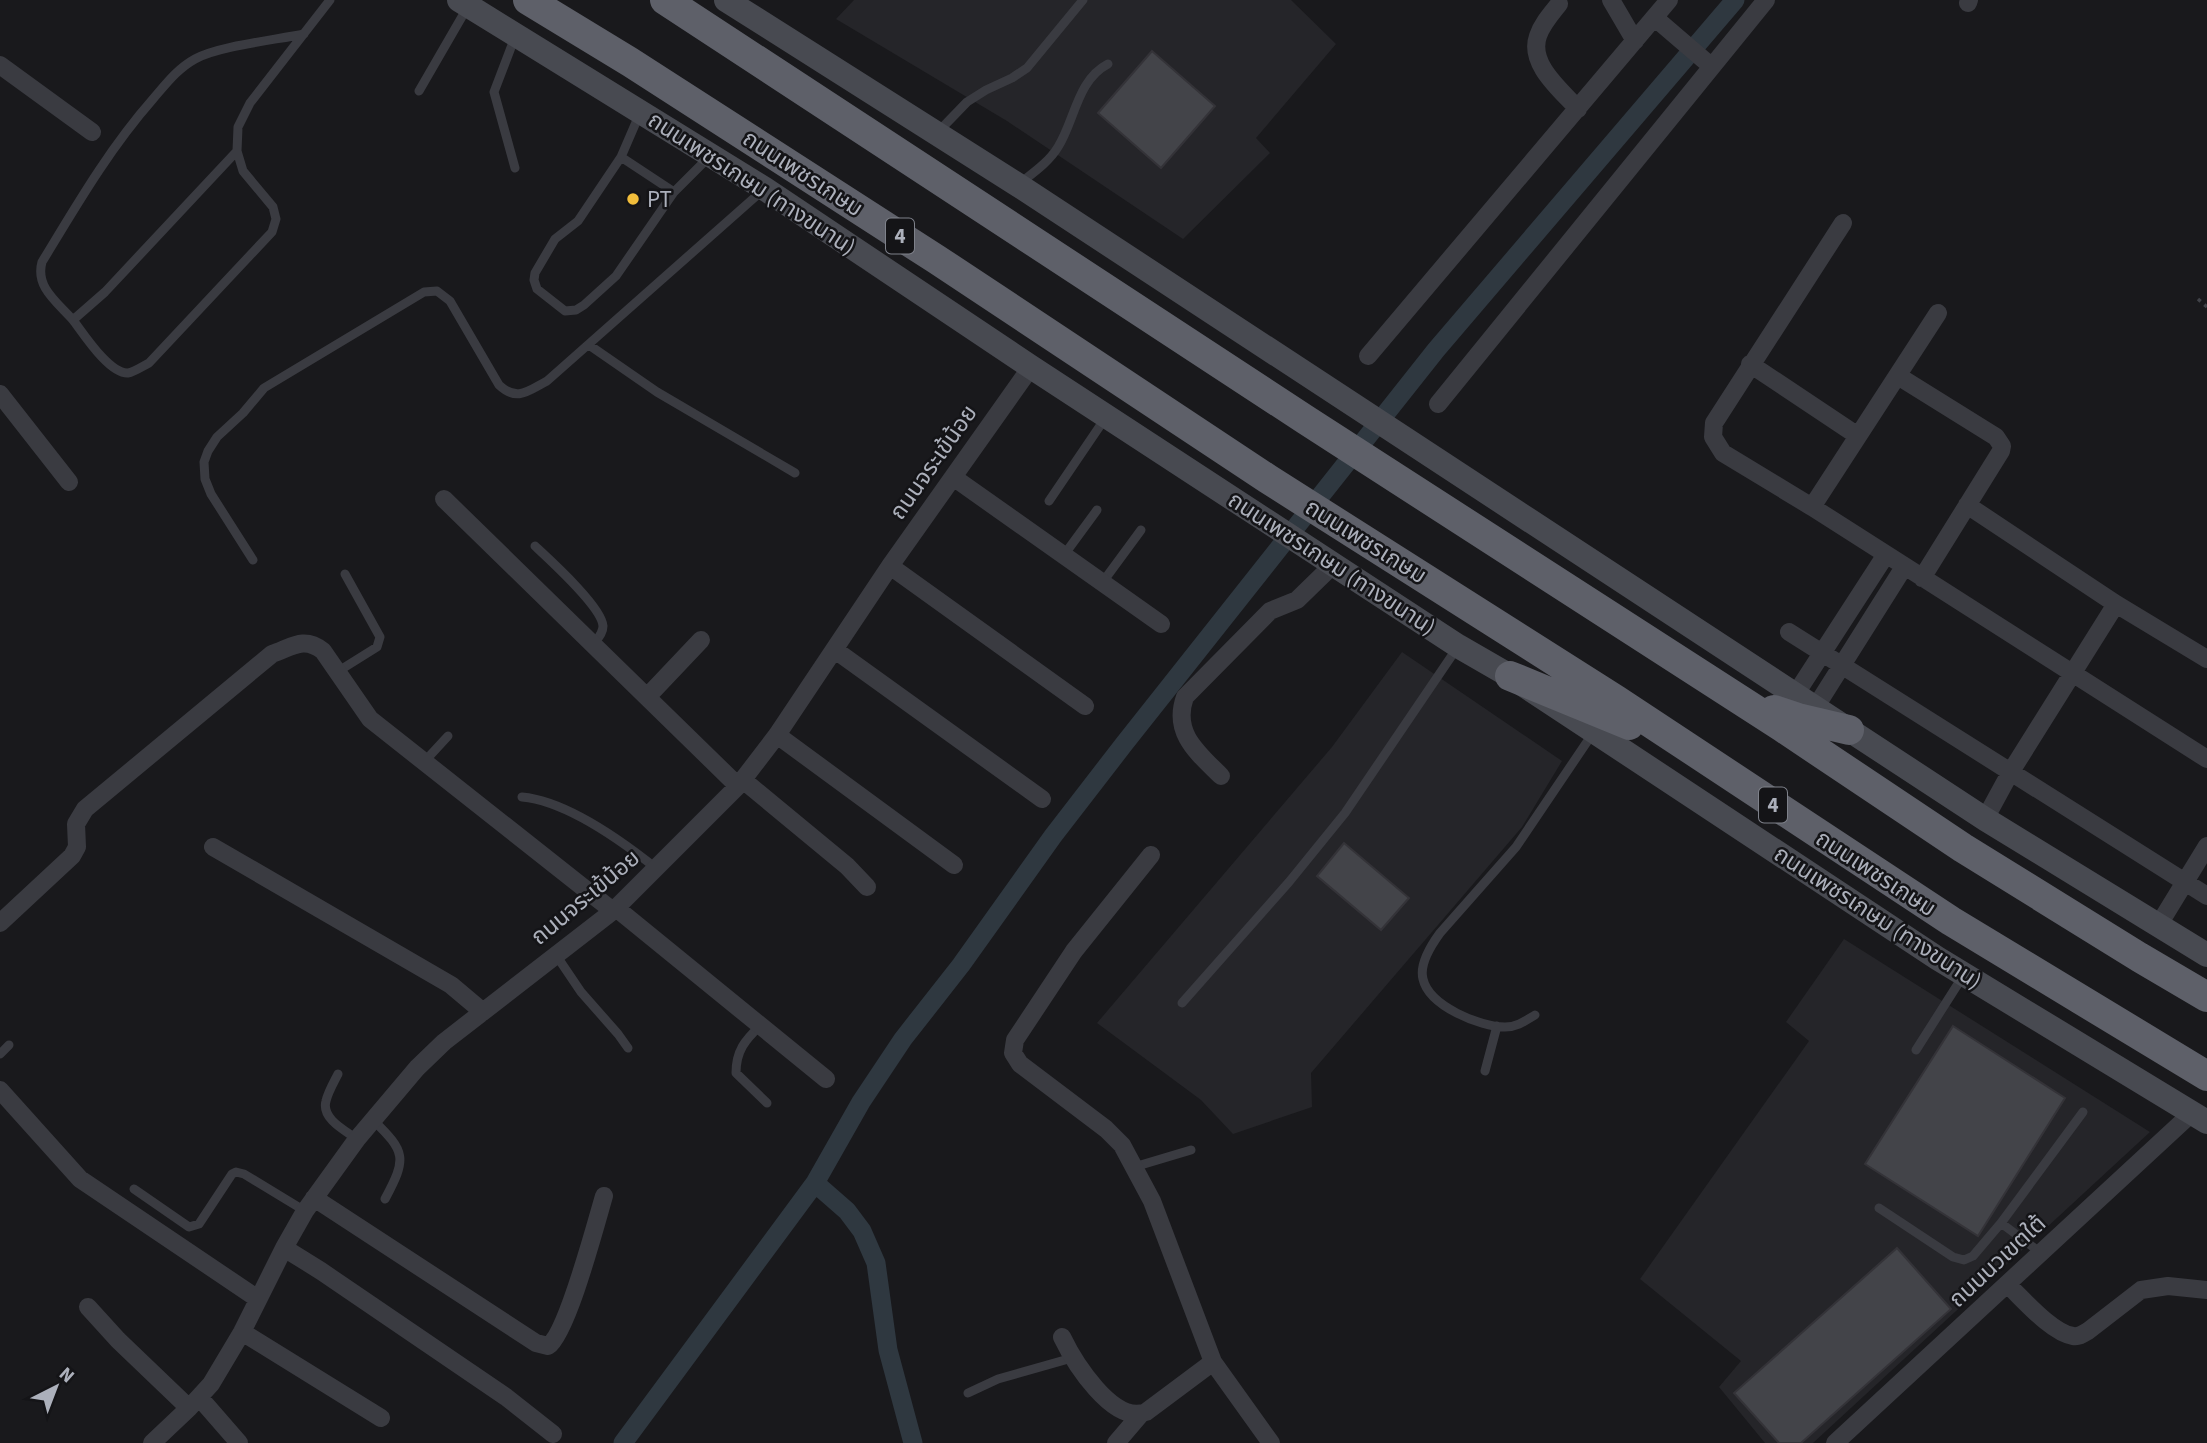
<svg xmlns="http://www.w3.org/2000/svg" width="2207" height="1443" font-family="'Source Sans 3','Noto Sans Thai',sans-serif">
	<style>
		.built { fill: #252529 }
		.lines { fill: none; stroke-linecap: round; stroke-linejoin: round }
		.canal { stroke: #2f3840; stroke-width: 19 }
		.building { fill: #434449; stroke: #343338; stroke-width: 2 }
		.path { stroke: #404248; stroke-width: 3.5; stroke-dasharray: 3.5 5; stroke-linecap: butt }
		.service { stroke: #3a3b41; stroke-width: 9 }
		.minor { stroke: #3a3b41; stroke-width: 18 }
		.secondary { stroke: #484a51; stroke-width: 24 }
		.trunk { stroke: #5e6069; stroke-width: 30 }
		.poi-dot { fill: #f1bd3b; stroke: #141417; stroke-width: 2.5 }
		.labels { text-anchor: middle; stroke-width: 5; stroke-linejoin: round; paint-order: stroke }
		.shield { fill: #141417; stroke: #7e818a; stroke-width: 2 }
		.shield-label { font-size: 21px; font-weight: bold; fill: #acb0bb }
		.street-label { font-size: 23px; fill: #acb0bb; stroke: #141417 }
		.poi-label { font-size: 23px; fill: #acb0bb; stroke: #141417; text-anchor: start }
	</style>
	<rect width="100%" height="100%" fill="#19191c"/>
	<path class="built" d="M 854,0 L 1291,0 L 1336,44 L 1256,138 L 1270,153 L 1183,239 L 1007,121 L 836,19 Z
		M 1402,652 L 1562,761 L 1522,827 L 1311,1073 L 1312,1107 L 1233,1134 L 1201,1100 L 1097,1023 L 1332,747 Z
		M 1844,939 L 2150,1132 L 1813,1443 L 1765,1443 L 1719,1387 L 1741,1361 L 1640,1279 L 1809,1041 L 1786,1022 Z"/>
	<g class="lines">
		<path class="canal" d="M 815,1183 L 847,1211 L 862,1231 L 876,1263 L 888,1350 L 913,1443
			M 623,1443 L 815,1183 L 861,1102 L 903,1039 L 961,965 L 1053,836 L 1124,744 L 1436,350 L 1735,0"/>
	</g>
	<path class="building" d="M 1152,51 L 1215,106 L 1161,168 L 1098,113 Z
		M 1344,843 L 1409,898 L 1381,930 L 1317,876 Z
		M 1953,1026 L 2065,1098 L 1978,1236 L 1865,1164 Z
		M 1897,1248 L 1951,1309 L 1801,1443 L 1779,1443 L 1734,1393 Z"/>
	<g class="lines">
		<path class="path" d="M 2198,299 L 2207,307"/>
		<path class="service" d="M 419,91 L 467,8
			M 640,113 L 621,157 L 578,221 L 555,239 L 535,273 L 534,280 L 537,289 L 565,311 L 576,310 L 584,305 L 616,276 L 674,192 L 710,156
			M 938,132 L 967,102 L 986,90 L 1012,78 L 1027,68 L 1083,0
			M 237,151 L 105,292 L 73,320 C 57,302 35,287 42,262 C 76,206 109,149 153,99 C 166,84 177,69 195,59 C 219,46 275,40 304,34
			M 621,157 L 674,192
			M 515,168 L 494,92 L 515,37
			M 1019,184 C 1033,173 1049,162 1058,147 C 1075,120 1077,80 1108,64
			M 73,320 C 83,333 109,374 128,373 C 134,372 143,366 149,363 L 272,232 L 276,219 L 273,207 L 243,171 L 237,151 L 238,127 L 250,103 L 330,0
			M 589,345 L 657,392 L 795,473
			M 1049,501 L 1106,417
			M 535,546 C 550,560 602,607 603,626 C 603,634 597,639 593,645
			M 1064,555 L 1097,510
			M 253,560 L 211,494 L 205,479 L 204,462 L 208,451 L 217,437 L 243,413 L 264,388 L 424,292 L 437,291 L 450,301 L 499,385 C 517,402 528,391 547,381 L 763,190
			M 1102,583 L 1141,530
			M 337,672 L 377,647 L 380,637 L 345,574
			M 424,762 L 448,736
			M 522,797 C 566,801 622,841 657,869
			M 556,955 L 581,992 L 618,1034 L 628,1048
			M 1182,1003 L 1289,882 L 1345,813 L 1457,648
			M 1535,1015 C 1525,1021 1517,1027 1505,1027 C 1480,1027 1429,1006 1423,979 C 1419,964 1432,944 1440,933 L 1516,847 L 1593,733
			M 760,1026 C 745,1040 736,1051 736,1073 L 767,1103
			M 1916,1050 L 1963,976
			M 0,1054 L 9,1045
			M 1485,1071 L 1497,1026
			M 338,1074 C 334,1082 328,1092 326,1101 C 321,1119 346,1131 357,1139
			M 373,1120 C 406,1152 407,1158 385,1199
			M 1134,1167 L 1191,1150
			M 134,1189 L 189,1227 L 199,1224 L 232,1174 L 236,1172 L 244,1174 L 305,1211
			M 1879,1208 L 1953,1257 L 1964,1260 L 1973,1256 L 2001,1223 L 2041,1253
			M 2001,1223 L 2083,1112
			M 968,1393 L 998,1379 L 1072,1358"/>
		<path class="minor" d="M 1611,0 L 1635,41
			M 1968,3 L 1969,0
			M 1559,4 C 1551,14 1542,24 1538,36 C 1528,64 1561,90 1578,109
			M 1655,18 L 1711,66
			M 0,65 L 92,132
			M 1843,223 L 1714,423 L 1713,437 L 1723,453 L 1812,507 L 2207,759
			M 1368,356 L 1669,0
			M 1750,364 L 1858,436
			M 1898,376 L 1996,437 L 2002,446 L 2001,451 L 1922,578
			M 0,394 L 69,482
			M 1438,404 L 1766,0
			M 953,477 L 1161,624
			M 444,499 L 738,786
			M 1967,505 L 2116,604 L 2207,659
			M 1812,507 L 1938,313
			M 890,566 L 1085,706
			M 1789,632 L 2207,896
			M 835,650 L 1042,799
			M 1795,695 L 1885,556
			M 647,697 L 701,640
			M 1815,708 L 1904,567
			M 777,735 L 954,865
			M 1221,776 C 1198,753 1172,733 1185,697 L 1270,611 L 1297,600 L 1334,564
			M 743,780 L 847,866 L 867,887
			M 1985,819 L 2010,773 L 2116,604
			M 213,847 L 451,985 L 483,1012
			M 1151,855 L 1074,951 L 1015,1040 L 1013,1053 L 1020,1064 L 1106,1129 L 1122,1145 L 1152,1201 L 1213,1362 L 1271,1443
			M 616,908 L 826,1079
			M 0,923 L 72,856 L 77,847 L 76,824 L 85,809 L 272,654 C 292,647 304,636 323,651 L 370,719 L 613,911
			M 2158,926 L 2207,846
			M 0,1090 L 80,1179 L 258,1299
			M 314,1198 L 536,1343 L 548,1346 C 567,1334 596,1223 604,1196
			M 284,1248 L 321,1271 L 506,1397 L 553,1434
			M 2008,1285 C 2023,1299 2052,1333 2073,1336 C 2079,1337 2083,1334 2088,1331 L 2141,1290 L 2168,1286 L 2207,1290
			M 88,1307 L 118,1340 L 189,1408
			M 242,1332 L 381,1418
			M 1062,1337 C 1074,1362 1113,1425 1146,1412 L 1213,1362
			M 199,1397 L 239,1443
			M 152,1443 L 189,1408 L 211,1384 L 242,1332 L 284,1248 L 305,1211 L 357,1139 L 417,1068 L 444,1042 L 613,911 L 738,786 L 777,735 L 890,566 L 1031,367
			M 1116,1443 L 1140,1415
			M 1835,1443 L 2192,1113"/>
		<path class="secondary" d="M 459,0 L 765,189 L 1031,367 L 1458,646 L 1510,676 L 1937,958 L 2207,1122
			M 726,0 L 1018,185 L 1985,819 L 2207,955"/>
		<path class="trunk" d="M 528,0 L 630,62 L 936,259 L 1268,479 L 1616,700 L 1951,921 L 2207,1076
			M 665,0 L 1306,420 L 1782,727 L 1963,848 L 2139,957 L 2207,997
			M 1510,676 L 1629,725
			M 1774,710 L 1798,718 L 1849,730"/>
	</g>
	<circle class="poi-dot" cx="633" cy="199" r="7"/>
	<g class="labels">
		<g class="shield">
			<rect x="886" y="218.5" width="28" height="35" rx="5"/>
			<rect x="1759" y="787.5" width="28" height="35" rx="5"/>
		</g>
		<g class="shield-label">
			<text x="900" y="243">4</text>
			<text x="1773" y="812">4</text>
		</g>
		<g class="street-label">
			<text transform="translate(803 173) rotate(33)" y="8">ถนนเพชรเกษม</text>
			<text transform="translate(752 183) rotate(33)" y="8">ถนนเพชรเกษม (ทางขนาน)</text>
			<text transform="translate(933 462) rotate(-55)" y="8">ถนนจระเข้น้อย</text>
			<text transform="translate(1366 541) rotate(32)" y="8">ถนนเพชรเกษม</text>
			<text transform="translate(1332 563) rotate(33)" y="8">ถนนเพชรเกษม (ทางขนาน)</text>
			<text transform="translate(1876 873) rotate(33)" y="8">ถนนเพชรเกษม</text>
			<text transform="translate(585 897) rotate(-40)" y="8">ถนนจระเข้น้อย</text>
			<text transform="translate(1878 917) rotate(33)" y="8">ถนนเพชรเกษม (ทางขนาน)</text>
			<text transform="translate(1997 1261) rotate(-43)" y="8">ถนนนวเขตใต้</text>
		</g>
		<g class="poi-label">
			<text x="647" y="207">PT</text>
		</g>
	</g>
	<g transform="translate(56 1387) rotate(42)" stroke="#141417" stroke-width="5" paint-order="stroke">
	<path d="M0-5L12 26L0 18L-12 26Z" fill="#acb0bb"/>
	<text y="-10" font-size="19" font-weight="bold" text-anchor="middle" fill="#acb0bb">N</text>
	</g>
</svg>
